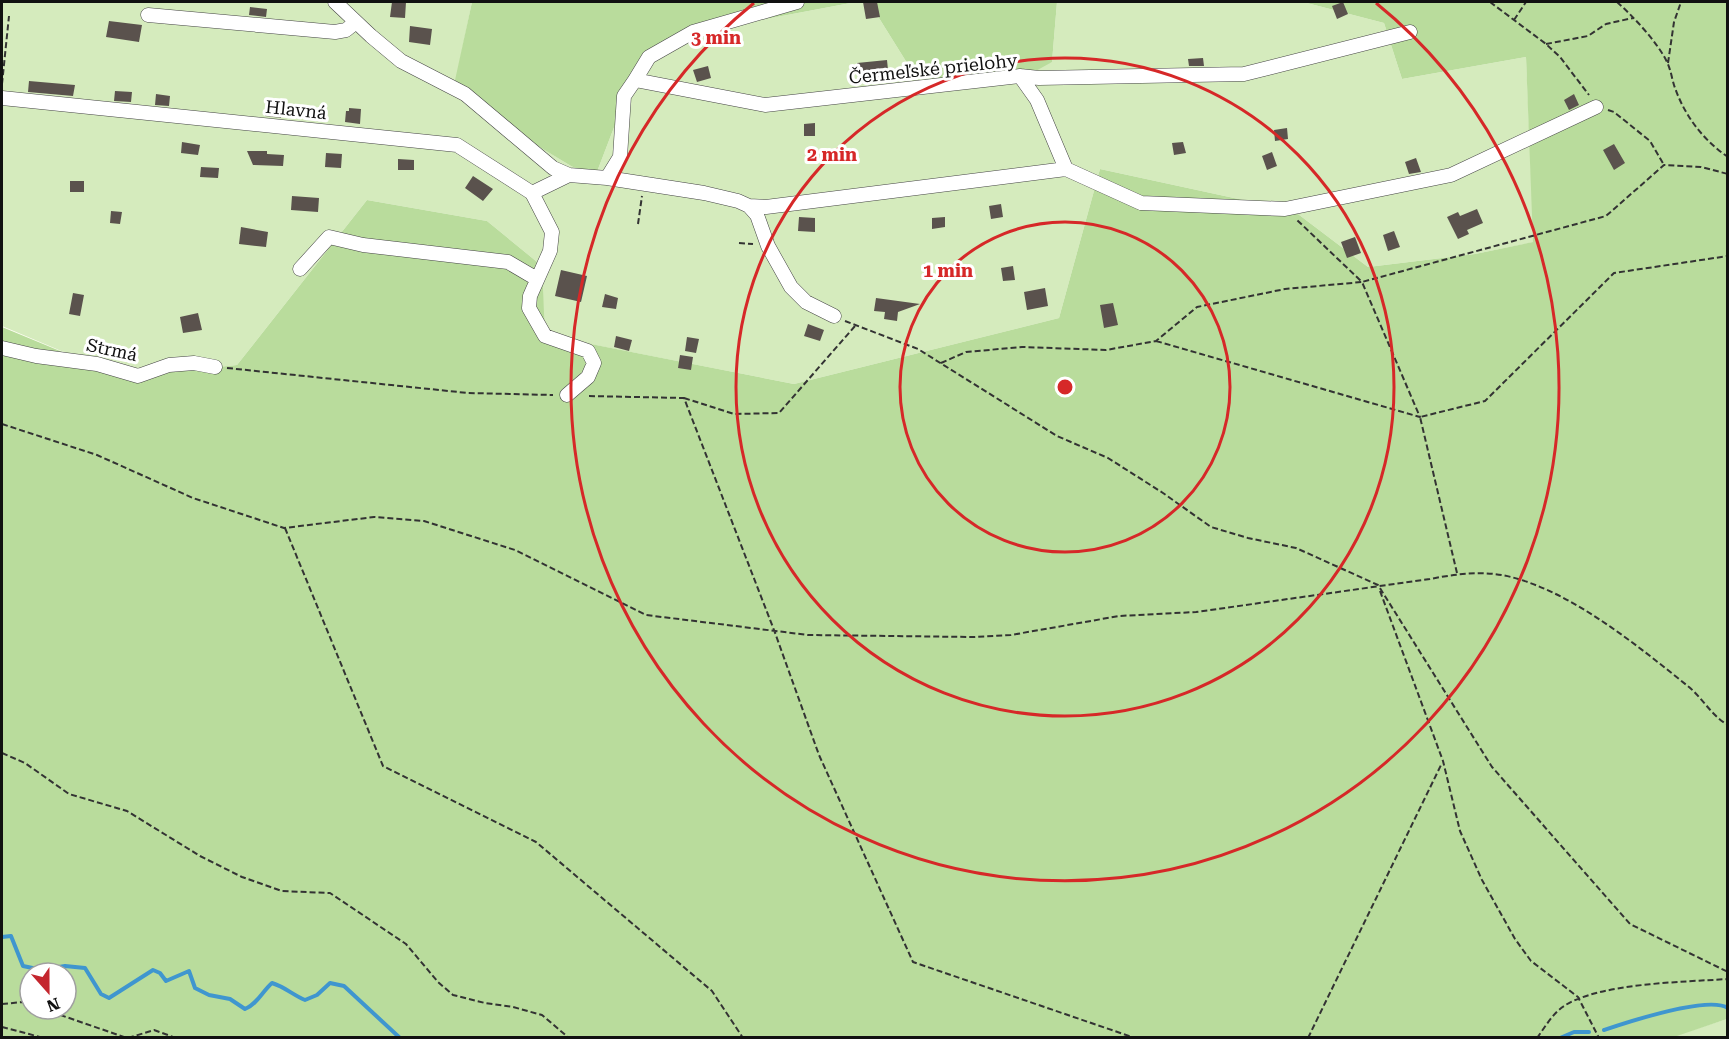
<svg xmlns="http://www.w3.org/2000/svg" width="1729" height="1039" font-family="'Roboto Serif',serif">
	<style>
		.green { fill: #d5ebbd }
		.forest { fill: #b9dc9c; fill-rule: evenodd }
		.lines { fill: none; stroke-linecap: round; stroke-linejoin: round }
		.stream { stroke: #3f96cf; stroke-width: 4 }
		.building { fill: #5a524d }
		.minor-casing { stroke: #444; stroke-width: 15 }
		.path { stroke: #333; stroke-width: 2; stroke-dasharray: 6 3; stroke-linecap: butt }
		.minor { stroke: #fff; stroke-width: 14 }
		.ring { fill: none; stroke: #d62828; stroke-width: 3 }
		.labels { text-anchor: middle; stroke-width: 6; stroke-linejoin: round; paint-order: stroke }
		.street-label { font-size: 18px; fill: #111; stroke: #fff }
		.centre { fill: #d62828; stroke: #fff; stroke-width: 3 }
		.ring-label { font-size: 18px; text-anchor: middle; font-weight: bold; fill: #d62828; stroke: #fff; stroke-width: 6; stroke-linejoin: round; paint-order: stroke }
	</style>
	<rect width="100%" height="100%" fill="#fffdf5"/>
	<path class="green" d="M 2,2 L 472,2 L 453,94 L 571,166 L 595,177 L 636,70 L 718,28 L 856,2 L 869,2 L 922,87 L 1052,62 L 1057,2 L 1303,2 L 1384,23 L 1402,79 L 1526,57 L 1534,242 L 1475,254 L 1368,267 L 1294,211 L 1100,169 L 1059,318 L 794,384 L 544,335 L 542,266 L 487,221 L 367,200 L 237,365 L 123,377 L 2,326 Z
		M 1727,1019 L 1727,1037 L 1671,1037 Z"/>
	<path class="forest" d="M 472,2 L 856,2 L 718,28 L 636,70 L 595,177 L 571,166 L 452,94 Z
		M 869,2 L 1057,2 L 1052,62 L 1012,84 L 922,87 Z
		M 1303,2 L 1727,2 L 1727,1019 L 1671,1038 L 2,1037 L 2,327 L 123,377 L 237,365 L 367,200 L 487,221 L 542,266 L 545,335 L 794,384 L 1059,318 L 1100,169 L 1294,211 L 1368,267 L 1475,254 L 1533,242 L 1526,57 L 1402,79 L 1384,23 ZM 30,973 L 66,973 L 66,1009 L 30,1009 Z"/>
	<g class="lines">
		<path class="stream" d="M 2,937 L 11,936 L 23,966 L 42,970 L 65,966 L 85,968 L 101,994 L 109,998 L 153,970 L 160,973 L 166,981 L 189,971 L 195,988 L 209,995 L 230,999 L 245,1009 C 257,1004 262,992 272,983 C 285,987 293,995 305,1000 L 317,995 L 330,983 L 344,986 L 400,1038
			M 1604,1030 C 1628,1022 1708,995 1728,1008
			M 1560,1038 L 1574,1032 L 1589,1032"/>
	</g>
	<path class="building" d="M 392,2 L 406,2 L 405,18 L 390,17 Z
		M 863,2 L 877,2 L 880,17 L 866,19 Z
		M 1343,2 L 1348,14 L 1337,19 L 1332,6 Z
		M 250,7 L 267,9 L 266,17 L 249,15 Z
		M 109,21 L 142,25 L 139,42 L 106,37 Z
		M 410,26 L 432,29 L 430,45 L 409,42 Z
		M 1203,58 L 1204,66 L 1189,66 L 1188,59 Z
		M 887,60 L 888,70 L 908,67 L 911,78 L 859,82 L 857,63 Z
		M 708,66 L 711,78 L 697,82 L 693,70 Z
		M 29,81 L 75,85 L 73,96 L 28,92 Z
		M 115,91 L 132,92 L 131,102 L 114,101 Z
		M 156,94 L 170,96 L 169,106 L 155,105 Z
		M 1574,94 L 1579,105 L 1569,110 L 1564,100 Z
		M 266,106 L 282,108 L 281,118 L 265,116 Z
		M 349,108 L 361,109 L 360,124 L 345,122 L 346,111 L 349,111 Z
		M 815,123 L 815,136 L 804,136 L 804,124 Z
		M 1287,128 L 1288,139 L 1275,141 L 1274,130 Z
		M 182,142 L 200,145 L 198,155 L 181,153 Z
		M 1183,142 L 1186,153 L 1174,155 L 1172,143 Z
		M 1614,144 L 1625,163 L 1614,170 L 1603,150 Z
		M 247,151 L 267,151 L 267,154 L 284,155 L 283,166 L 253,165 Z
		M 1272,152 L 1277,166 L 1267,170 L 1262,156 Z
		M 326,153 L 342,154 L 341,168 L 325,167 Z
		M 1416,158 L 1421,172 L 1409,174 L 1405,162 Z
		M 398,159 L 414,160 L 414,170 L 398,170 Z
		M 201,167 L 219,168 L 218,178 L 200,177 Z
		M 473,176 L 493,189 L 483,201 L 465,188 Z
		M 70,181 L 84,181 L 84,192 L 70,192 Z
		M 292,196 L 319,198 L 318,212 L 291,210 Z
		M 1001,204 L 1003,217 L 991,219 L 989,206 Z
		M 1477,209 L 1483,223 L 1467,230 L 1469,234 L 1458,239 L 1447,217 L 1458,212 L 1460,216 Z
		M 111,211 L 122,212 L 120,224 L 110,223 Z
		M 799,217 L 815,218 L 815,232 L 798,231 Z
		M 945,217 L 945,227 L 932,229 L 932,218 Z
		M 241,227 L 268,232 L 266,247 L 239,244 Z
		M 1394,231 L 1400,247 L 1388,251 L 1383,235 Z
		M 1355,237 L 1361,253 L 1347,258 L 1341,242 Z
		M 1013,266 L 1015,280 L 1003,281 L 1001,268 Z
		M 561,270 L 587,276 L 581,302 L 555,296 Z
		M 1045,288 L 1048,306 L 1027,310 L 1024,292 Z
		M 73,293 L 84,295 L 80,316 L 69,314 Z
		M 605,294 L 618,298 L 616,309 L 602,307 Z
		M 876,298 L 920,304 L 898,312 L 897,321 L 884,319 L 885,312 L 874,311 Z
		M 1113,303 L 1118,325 L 1104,328 L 1100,305 Z
		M 198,313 L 202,330 L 183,333 L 180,317 Z
		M 808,324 L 824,330 L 820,341 L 804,336 Z
		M 616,336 L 632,340 L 629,351 L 614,347 Z
		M 687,337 L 699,339 L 696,353 L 685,351 Z
		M 680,355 L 693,357 L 691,370 L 678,368 Z"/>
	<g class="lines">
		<g class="minor-casing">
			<path id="minor" d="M 335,2 L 371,36 L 401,61 L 465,94 L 553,168 L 569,175 L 607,178 L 704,193 L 738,201 L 749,206 L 757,215 L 768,246 L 791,287 L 806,302 L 834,316
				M 148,15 L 335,32 L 346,30 L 356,22
				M 1020,76 L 1037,100 L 1066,169
				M 635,80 L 649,57 L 693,32 L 797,2
				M 2,98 L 457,145 L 532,193 L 569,175
				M 607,178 L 620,157 L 624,96 L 635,80 L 765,105 L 1020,76 L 1039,78 L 1244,74 L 1410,32
				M 532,193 L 552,232 L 550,251 L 530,296 L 529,308 L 545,336 L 588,351 L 594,363 L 588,377 L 567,395
				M 749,206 L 766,207 L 1066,169 L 1141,203 L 1285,209 L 1451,175 L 1596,107
				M 300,269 L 329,237 L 363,245 L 508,262 L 537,279
				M 2,348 L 36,356 L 97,364 L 138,376 L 169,365 L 194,363 L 215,367"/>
		</g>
		<path class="path" d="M 1490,2 L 1546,44 L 1560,57 L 1589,95
			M 1617,2 C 1633,16 1658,43 1667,62 C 1671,70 1672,80 1675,88 C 1685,116 1703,140 1728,157
			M 1514,20 L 1526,2
			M 1546,44 L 1588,36 L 1606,24 L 1633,18
			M 1668,63 L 1674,22 L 1681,2
			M 2,84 L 9,16
			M 1608,110 L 1614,112 L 1650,141 L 1664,165
			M 638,224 L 642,196
			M 739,243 L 753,244
			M 845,321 L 918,349 L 1057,436 L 1108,458 L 1163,493 L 1211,527 L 1248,538 L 1296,548 L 1378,585 L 1492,767 L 1630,924 L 1728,972
			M 1156,341 L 1420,417 L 1362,282 L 1606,216 L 1664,165 L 1701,167 L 1728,174
			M 941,363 L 966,352 L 1022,347 L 1106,350 L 1156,341 L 1197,307 L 1285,289 L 1362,282 L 1297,220
			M 227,368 L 468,393 L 553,395
			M 589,396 L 684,398 L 774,630 L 819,755 L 913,962 L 1135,1038
			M 684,398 L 734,414 L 779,413 L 855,326
			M 2,424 L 97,455 L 193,498 L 284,528 L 374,517 L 424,521 L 515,550 L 646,615 L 808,635 L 973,637 L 1011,635 L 1119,616 L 1196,612 L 1430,579 C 1456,574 1484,570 1511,577 C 1574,593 1639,647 1689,687 C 1703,699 1712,716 1728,725
			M 285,528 L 383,766 L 536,842 L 712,991 L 743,1038
			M 1457,573 L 1420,417 L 1485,401 L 1614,273 L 1728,256
			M 1380,591 L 1443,761 L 1460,831 L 1482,880 L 1515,939 L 1531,961 L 1578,997 L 1599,1038
			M 2,753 L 25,763 L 69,794 L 127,811 L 200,856 L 242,877 L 282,891 L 330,893 L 406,944 L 438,982 L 453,995 L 485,1003 L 513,1007 L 542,1015 L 569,1038
			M 2,1004 L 23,1002 L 30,1004
			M 43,1009 L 127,1038
			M 2,1027 L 44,1038
			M 128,1038 L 154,1030 L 176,1038
			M 1308,1038 L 1442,763
			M 1537,1038 C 1545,1027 1553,1013 1564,1006 C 1599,983 1684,982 1728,979"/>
		<use href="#minor" class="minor"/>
	</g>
	<g class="ring">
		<circle cx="1065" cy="387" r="165"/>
		<circle cx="1065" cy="387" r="329"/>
		<path d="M1376 3A494 494 0 1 1 754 3"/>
	</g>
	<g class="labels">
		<g class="street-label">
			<text transform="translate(933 69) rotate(-6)" y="6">Čermeľské prielohy</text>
			<text transform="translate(296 110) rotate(6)" y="6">Hlavná</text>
			<text transform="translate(112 350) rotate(12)" y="6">Strmá</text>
		</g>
	</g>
	<circle cx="1065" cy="387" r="9" class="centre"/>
	<g class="ring-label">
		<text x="716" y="44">3 min</text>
		<text x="832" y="161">2 min</text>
		<text x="948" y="277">1 min</text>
	</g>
	<rect width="1729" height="1039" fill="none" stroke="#111111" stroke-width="6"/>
	<g transform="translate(48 991) rotate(159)"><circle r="28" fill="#ffffff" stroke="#a0a0a0" stroke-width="1.5"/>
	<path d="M0-4.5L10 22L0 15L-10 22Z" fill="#c4262e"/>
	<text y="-9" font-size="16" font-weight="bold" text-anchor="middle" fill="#111111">N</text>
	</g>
</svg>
